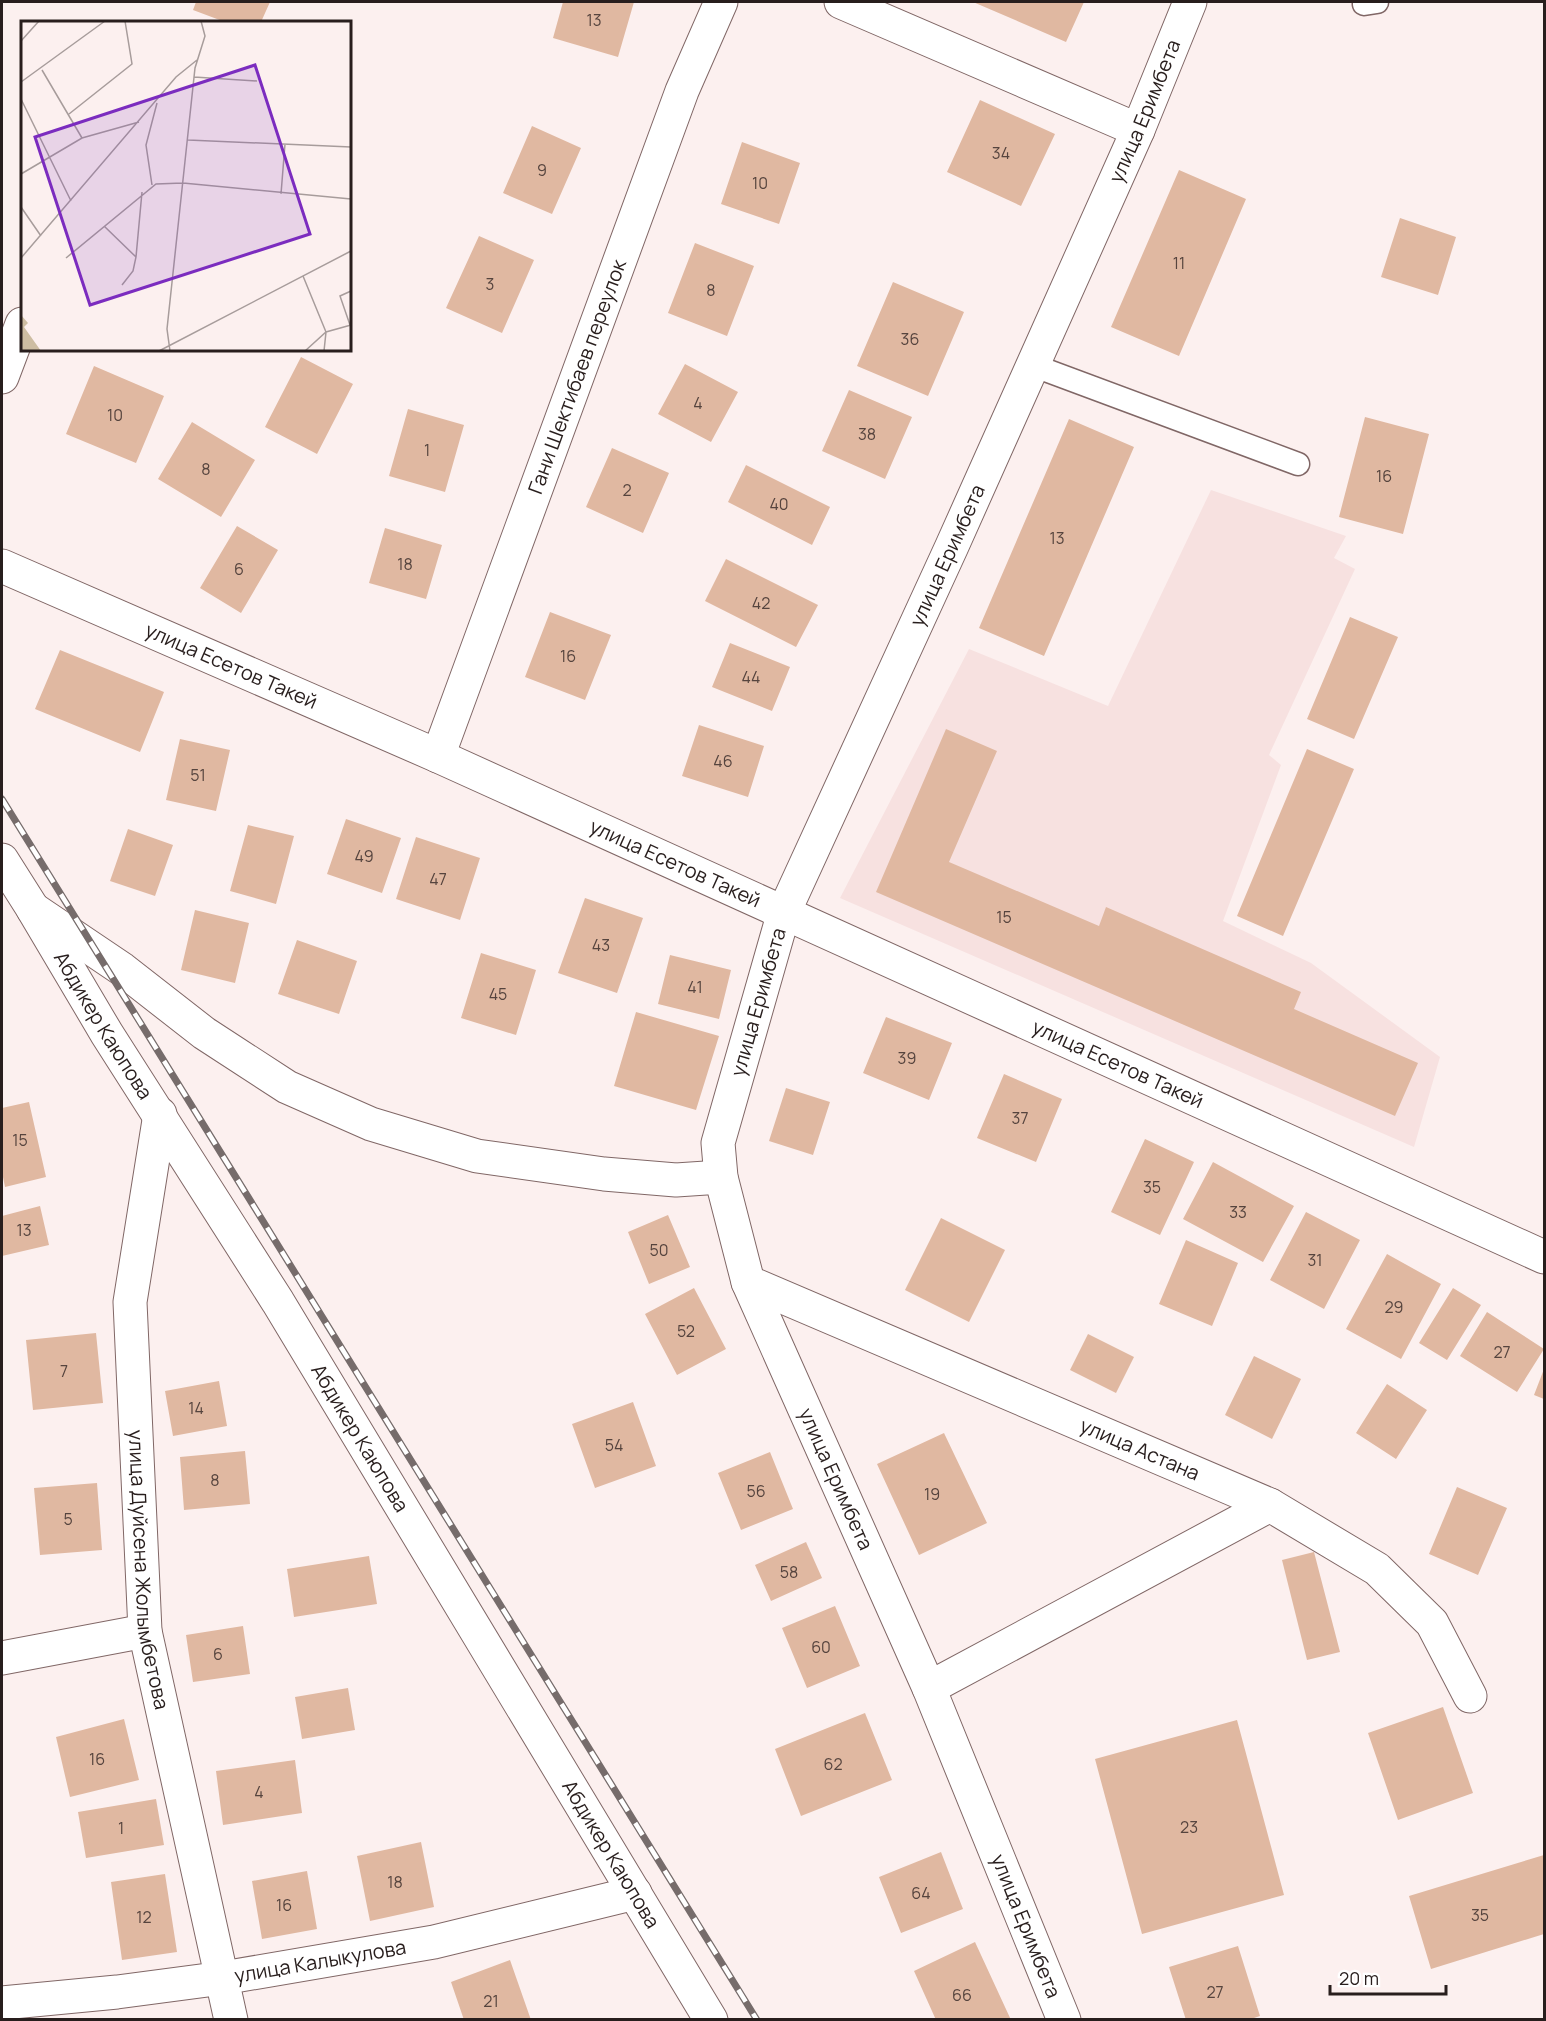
<svg xmlns="http://www.w3.org/2000/svg" width="1546" height="2021" font-family="Manrope,sans-serif">
	<style>
		.built { fill: #f7e1e0 }
		.building { fill: #e0b8a1 }
		.lines { fill: none; stroke-linecap: round; stroke-linejoin: round }
		.service-casing { stroke: #806766; stroke-width: 25 }
		.minor-casing { stroke: #806766; stroke-width: 35 }
		.tertiary-casing { stroke: #806766; stroke-width: 35 }
		.service { stroke: #fff; stroke-width: 22 }
		.minor { stroke: #fff; stroke-width: 33 }
		.tertiary { stroke: #fff; stroke-width: 33 }
		.rail-casing { stroke: #766c6b; stroke-width: 7 }
		.rail { stroke: #fff; stroke-width: 4.5; stroke-dasharray: 14; stroke-linecap: butt }
		.labels { text-anchor: middle; stroke-width: 6; stroke-linejoin: round; paint-order: stroke }
		.number-label { font-size: 16px; fill: #56443e }
		.street-label { font-size: 20px; fill: #281e1d; stroke: #fff }
		.inset-road { fill: none; stroke: #a79c9b; stroke-width: 1.5 }
		.view { fill: #7b2cbf; fill-opacity: 0.15; stroke: #7b2cbf; stroke-width: 3 }
		.inset-edge { fill: none; stroke: #281e1d; stroke-width: 3 }
	</style>
	<rect width="100%" height="100%" fill="#fcf0ef"/>
	<path class="built" d="M 1211,490 L 1346,536 L 1334,558 L 1355,569 L 1269,755 L 1281,765 L 1223,921 L 1311,963 L 1440,1057 L 1414,1147 L 840,898 L 969,649 L 1108,706 Z"/>
	<path class="building" d="M 196,2 L 270,2 L 261,22 L 225,22 L 193,10 Z
		M 563,2 L 634,2 L 618,57 L 553,38 Z
		M 973,2 L 1084,2 L 1066,42 Z
		M 980,100 L 1055,134 L 1021,206 L 947,172 Z
		M 532,126 L 581,148 L 552,214 L 503,193 Z
		M 742,142 L 800,163 L 779,224 L 721,204 Z
		M 1179,170 L 1246,199 L 1179,356 L 1111,327 Z
		M 1400,218 L 1456,237 L 1438,295 L 1381,277 Z
		M 479,236 L 534,260 L 502,333 L 446,308 Z
		M 695,243 L 754,266 L 727,336 L 668,313 Z
		M 893,282 L 964,312 L 928,396 L 857,366 Z
		M 301,357 L 353,384 L 317,454 L 265,427 Z
		M 685,364 L 738,392 L 711,442 L 658,414 Z
		M 94,366 L 164,396 L 136,463 L 66,434 Z
		M 849,390 L 912,417 L 885,479 L 822,451 Z
		M 408,409 L 464,425 L 445,492 L 389,476 Z
		M 1365,417 L 1429,434 L 1403,534 L 1339,517 Z
		M 1069,419 L 1134,447 L 1044,656 L 979,628 Z
		M 192,422 L 255,460 L 221,517 L 158,479 Z
		M 612,448 L 669,473 L 643,533 L 586,507 Z
		M 746,465 L 830,507 L 812,545 L 728,502 Z
		M 237,526 L 278,550 L 241,613 L 200,588 Z
		M 385,528 L 442,545 L 426,599 L 369,583 Z
		M 726,559 L 818,605 L 796,647 L 705,601 Z
		M 550,612 L 611,635 L 585,700 L 525,677 Z
		M 1350,617 L 1398,637 L 1354,739 L 1307,719 Z
		M 730,643 L 790,667 L 772,711 L 712,687 Z
		M 60,650 L 164,692 L 140,752 L 35,709 Z
		M 699,725 L 764,746 L 748,797 L 682,776 Z
		M 946,729 L 997,751 L 949,862 L 1099,926 L 1106,907 L 1301,992 L 1294,1009 L 1418,1063 L 1395,1116 L 876,892 Z
		M 180,739 L 230,750 L 216,811 L 166,800 Z
		M 1307,749 L 1354,769 L 1283,936 L 1237,916 Z
		M 346,819 L 401,838 L 382,893 L 327,874 Z
		M 248,825 L 294,836 L 276,904 L 230,891 Z
		M 128,829 L 173,845 L 155,896 L 110,881 Z
		M 416,837 L 480,858 L 460,920 L 396,899 Z
		M 585,898 L 643,918 L 617,993 L 558,973 Z
		M 195,910 L 249,923 L 235,983 L 181,970 Z
		M 297,940 L 357,961 L 339,1014 L 278,994 Z
		M 481,953 L 536,970 L 516,1035 L 461,1018 Z
		M 670,955 L 731,970 L 719,1019 L 658,1004 Z
		M 636,1012 L 719,1036 L 696,1110 L 614,1086 Z
		M 886,1017 L 952,1043 L 929,1100 L 863,1073 Z
		M 1004,1074 L 1062,1099 L 1036,1162 L 977,1138 Z
		M 786,1088 L 830,1102 L 813,1155 L 769,1141 Z
		M 29,1102 L 46,1177 L 5,1187 L 2,1172 L 2,1108 Z
		M 1145,1139 L 1194,1162 L 1160,1235 L 1111,1212 Z
		M 1213,1162 L 1294,1206 L 1263,1262 L 1183,1219 Z
		M 40,1206 L 49,1245 L 2,1256 L 2,1216 Z
		M 1306,1212 L 1360,1240 L 1324,1309 L 1270,1280 Z
		M 668,1215 L 690,1267 L 649,1284 L 628,1232 Z
		M 941,1218 L 1005,1250 L 969,1322 L 905,1290 Z
		M 1186,1240 L 1238,1263 L 1212,1326 L 1159,1304 Z
		M 1387,1254 L 1441,1284 L 1401,1359 L 1346,1329 Z
		M 694,1288 L 726,1349 L 677,1375 L 645,1314 Z
		M 1453,1288 L 1481,1305 L 1447,1360 L 1419,1343 Z
		M 1487,1312 L 1544,1349 L 1517,1392 L 1460,1356 Z
		M 96,1333 L 103,1403 L 33,1410 L 26,1340 Z
		M 1088,1334 L 1134,1357 L 1116,1393 L 1070,1370 Z
		M 1254,1356 L 1301,1379 L 1272,1439 L 1225,1415 Z
		M 1544,1369 L 1544,1399 L 1534,1395 Z
		M 219,1381 L 227,1426 L 173,1436 L 165,1391 Z
		M 1387,1384 L 1427,1410 L 1396,1459 L 1356,1433 Z
		M 633,1402 L 656,1466 L 595,1488 L 572,1424 Z
		M 944,1433 L 987,1523 L 919,1555 L 877,1464 Z
		M 245,1451 L 250,1504 L 184,1510 L 180,1457 Z
		M 770,1452 L 793,1509 L 741,1530 L 718,1473 Z
		M 97,1483 L 102,1550 L 40,1555 L 34,1488 Z
		M 1457,1487 L 1507,1508 L 1478,1575 L 1429,1554 Z
		M 806,1542 L 822,1578 L 771,1601 L 755,1565 Z
		M 1314,1552 L 1340,1652 L 1307,1660 L 1282,1560 Z
		M 369,1556 L 377,1604 L 294,1617 L 287,1569 Z
		M 835,1606 L 860,1666 L 807,1688 L 782,1628 Z
		M 243,1626 L 250,1674 L 193,1682 L 186,1635 Z
		M 348,1688 L 355,1730 L 302,1739 L 295,1697 Z
		M 1443,1707 L 1473,1793 L 1398,1820 L 1368,1733 Z
		M 865,1713 L 892,1780 L 801,1816 L 775,1749 Z
		M 124,1719 L 139,1780 L 70,1797 L 56,1737 Z
		M 1237,1720 L 1284,1895 L 1142,1934 L 1095,1759 Z
		M 295,1760 L 302,1813 L 223,1825 L 216,1771 Z
		M 156,1799 L 164,1845 L 86,1858 L 78,1812 Z
		M 421,1842 L 434,1907 L 370,1921 L 357,1856 Z
		M 941,1852 L 963,1909 L 901,1933 L 879,1877 Z
		M 1544,1855 L 1544,1934 L 1431,1969 L 1409,1896 Z
		M 307,1871 L 317,1929 L 262,1939 L 252,1881 Z
		M 165,1874 L 177,1952 L 122,1960 L 111,1882 Z
		M 975,1942 L 1011,2020 L 936,2020 L 914,1971 Z
		M 1238,1946 L 1260,2016 L 1248,2020 L 1186,2020 L 1169,1967 Z
		M 510,1960 L 531,2020 L 464,2020 L 451,1982 Z"/>
	<g class="lines">
		<g class="service-casing">
			<path id="service" d="M 1364,4 L 1377,2
				M 1032,365 L 1298,464"/>
		</g>
		<g class="minor-casing">
			<g id="minor">
				<path d="M 841,2 L 1138,130"/>
				<path d="M 2,377 L 22,324"/>
				<path id="s1" d="M 2,566 L 438,756 L 1544,1257"/>
				<path id="s2" d="M 438,756 L 682,91 L 721,2"/>
				<path d="M 33,909 L 122,969 L 204,1033 L 287,1087 L 371,1124 L 477,1156 L 604,1174 L 676,1180 L 721,1177"/>
				<path id="s3" d="M 160,1114 L 130,1302 L 145,1631 L 231,2020"/>
				<path id="s4" d="M 748,1282 L 1270,1505 L 1377,1569 L 1432,1623 L 1470,1696"/>
				<path d="M 2,1658 L 145,1631"/>
				<path d="M 929,1688 L 1270,1505"/>
				<path id="s5" d="M 2,2003 L 117,1992 L 223,1978 L 434,1942 L 635,1893"/>
				<path id="s6" d="M 1064,2020 L 929,1688 L 748,1282 L 721,1177 L 718,1143 L 784,912 L 952,546 L 1138,130 L 1190,2"/>
			</g>
		</g>
		<g class="tertiary-casing">
			<g id="tertiary">
				<path id="s7" d="M 2,860 L 33,909 L 107,1034 L 278,1302 L 711,2020"/>
			</g>
		</g>
		<use href="#service" class="service"/>
		<use href="#minor" class="minor"/>
		<use href="#tertiary" class="tertiary"/>
		<g class="rail-casing">
			<path id="rail" d="M 2,799 L 757,2020"/>
		</g>
		<use href="#rail" class="rail"/>
	</g>
	<g class="labels">
		<g class="number-label">
			<text x="594" y="26">13</text>
			<text x="1001" y="159">34</text>
			<text x="542" y="176">9</text>
			<text x="760" y="189">10</text>
			<text x="1179" y="269">11</text>
			<text x="490" y="290">3</text>
			<text x="711" y="296">8</text>
			<text x="910" y="345">36</text>
			<text x="698" y="409">4</text>
			<text x="115" y="421">10</text>
			<text x="867" y="440">38</text>
			<text x="427" y="456">1</text>
			<text x="206" y="475">8</text>
			<text x="1384" y="482">16</text>
			<text x="627" y="496">2</text>
			<text x="779" y="510">40</text>
			<text x="1057" y="544">13</text>
			<text x="405" y="570">18</text>
			<text x="239" y="575">6</text>
			<text x="761" y="609">42</text>
			<text x="568" y="662">16</text>
			<text x="751" y="683">44</text>
			<text x="723" y="767">46</text>
			<text x="198" y="781">51</text>
			<text x="364" y="862">49</text>
			<text x="438" y="885">47</text>
			<text x="1004" y="923">15</text>
			<text x="601" y="951">43</text>
			<text x="695" y="993">41</text>
			<text x="498" y="1000">45</text>
			<text x="907" y="1064">39</text>
			<text x="1020" y="1124">37</text>
			<text x="20" y="1146">15</text>
			<text x="1152" y="1193">35</text>
			<text x="1238" y="1218">33</text>
			<text x="24" y="1236">13</text>
			<text x="659" y="1256">50</text>
			<text x="1315" y="1266">31</text>
			<text x="1394" y="1313">29</text>
			<text x="686" y="1337">52</text>
			<text x="1502" y="1358">27</text>
			<text x="64" y="1377">7</text>
			<text x="196" y="1414">14</text>
			<text x="614" y="1451">54</text>
			<text x="215" y="1486">8</text>
			<text x="756" y="1497">56</text>
			<text x="932" y="1500">19</text>
			<text x="68" y="1525">5</text>
			<text x="789" y="1578">58</text>
			<text x="821" y="1653">60</text>
			<text x="218" y="1660">6</text>
			<text x="97" y="1765">16</text>
			<text x="833" y="1770">62</text>
			<text x="259" y="1798">4</text>
			<text x="1189" y="1833">23</text>
			<text x="121" y="1834">1</text>
			<text x="395" y="1888">18</text>
			<text x="921" y="1899">64</text>
			<text x="284" y="1911">16</text>
			<text x="1480" y="1921">35</text>
			<text x="144" y="1923">12</text>
			<text x="1215" y="1998">27</text>
			<text x="962" y="2001">66</text>
			<text x="491" y="2007">21</text>
		</g>
		<g class="street-label">
			<text dy="7" stroke="none"><textPath href="#s6" startOffset="2064">улица Еримбета</textPath></text>
			<text dy="7" stroke="none"><textPath href="#s2" startOffset="404">Гани Шектибаев переулок</textPath></text>
			<text dy="7" stroke="none"><textPath href="#s6" startOffset="1578">улица Еримбета</textPath></text>
			<text dy="7" stroke="none"><textPath href="#s1" startOffset="250">улица Есетов Такей</textPath></text>
			<text dy="7" stroke="none"><textPath href="#s1" startOffset="736">улица Есетов Такей</textPath></text>
			<text dy="7" stroke="none"><textPath href="#s6" startOffset="1092">улица Еримбета</textPath></text>
			<text dy="7" stroke="none"><textPath href="#s7" startOffset="194">Абдикер Каюпова</textPath></text>
			<text dy="7" stroke="none"><textPath href="#s1" startOffset="1222">улица Есетов Такей</textPath></text>
			<text dy="7" stroke="none"><textPath href="#s7" startOffset="680">Абдикер Каюпова</textPath></text>
			<text dy="7" stroke="none"><textPath href="#s4" startOffset="426">улица Астана</textPath></text>
			<text transform="translate(836 1479) rotate(66)" y="7">улица Еримбета</text>
			<text dy="7" stroke="none"><textPath href="#s3" startOffset="459">улица Дуйсена Жолымбетова</textPath></text>
			<text dy="7" stroke="none"><textPath href="#s7" startOffset="1166">Абдикер Каюпова</textPath></text>
			<text transform="translate(1026 1926) rotate(68)" y="7">улица Еримбета</text>
			<text dy="7" stroke="none"><textPath href="#s5" startOffset="321">улица Калыкулова</textPath></text>
		</g>
	</g>
	<g transform="translate(21 21)">
		<rect width="330" height="330" fill="#fcf0ef"/>
		<path d="M 0,294 L 7,302 L 3,306 L 20,330 L 0,330 Z" fill="#cdbda2"/>
		<path class="inset-road" d="M 0,20 L 18,0M 21,49 L 61,117M 173,56 L 236,60M 0,61 L 84,0M 0,78 L 50,180M 48,93 L 111,43 L 104,0M 167,119 L 330,126M 0,153 L 61,117 L 118,101M 131,164 L 125,124 L 136,82M 260,173 L 264,123M 0,186 L 20,215M 83,205 L 115,236M 0,237 L 155,56 L 176,39M 45,237 L 135,163 L 162,162 L 330,178M 282,255 L 305,311 L 303,330M 101,264 L 112,250 L 115,236 L 121,171M 329,304 L 319,275 L 330,270M 138,330 L 330,230M 149,330 L 146,308 L 174,47 L 184,15 L 180,0M 284,330 L 305,311 L 330,304"/>
		<path class="view" d="M 234,44 L 289,213 L 69,284 L 14,116 Z"/>
		<rect width="330" height="330" class="inset-edge"/>
	</g>
	<rect width="1546" height="2021" fill="none" stroke="#281e1d" stroke-width="6"/>
	<path d="M1330 1985v9h116v-9" fill="none" stroke="#281e1d" stroke-width="3"/>
	<text x="1339" y="1985" font-size="18" fill="#281e1d" stroke="#ffffff" stroke-width="4.5" paint-order="stroke">20 m</text>
</svg>
